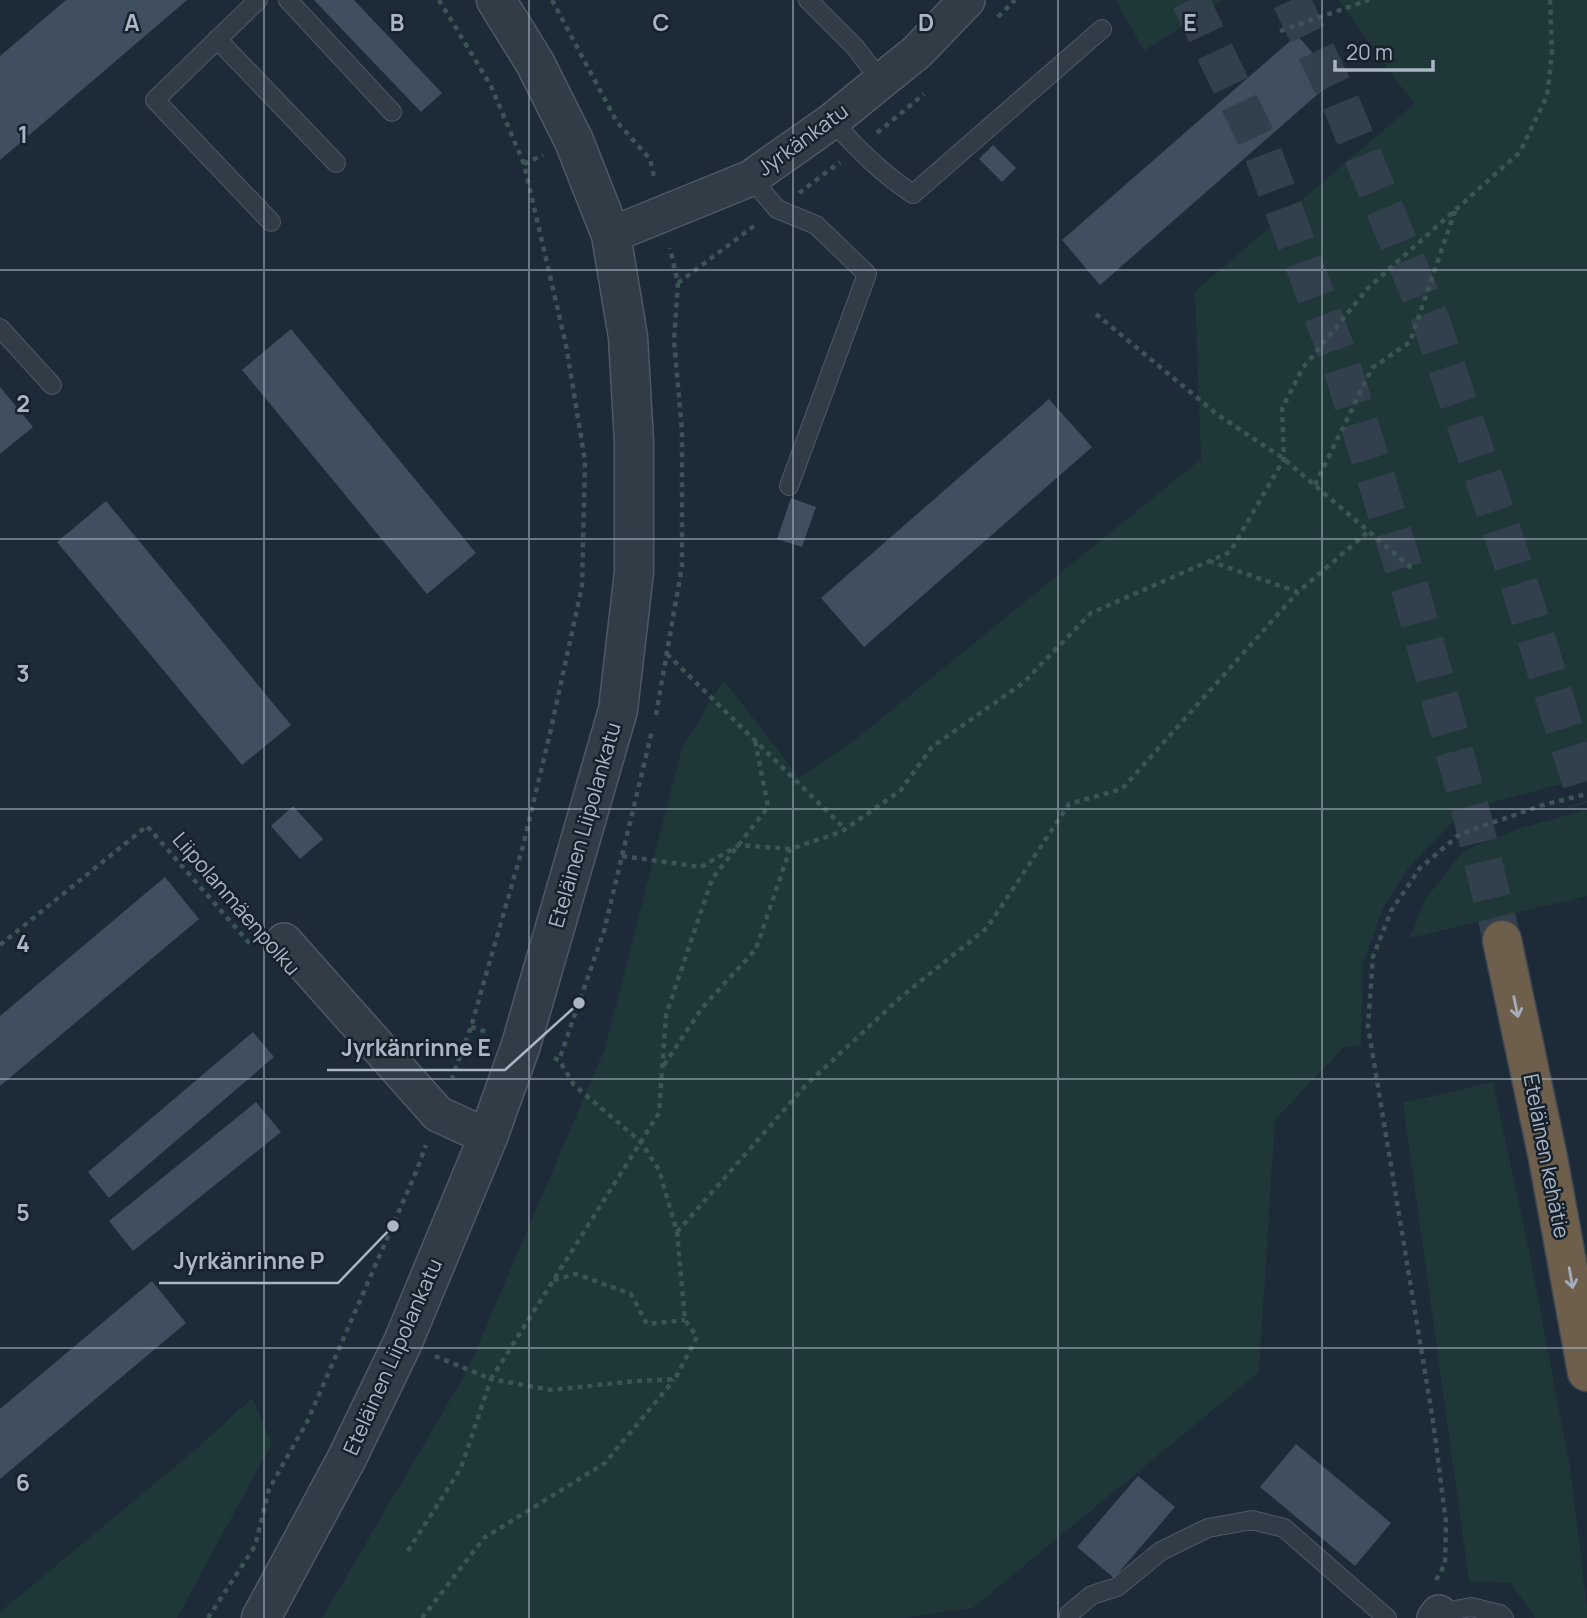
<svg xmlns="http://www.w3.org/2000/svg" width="1587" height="1618" font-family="Manrope,sans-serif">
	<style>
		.green { fill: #1f3738 }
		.building { fill: #404f5f }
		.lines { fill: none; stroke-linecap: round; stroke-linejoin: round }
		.motorway-tunnel { stroke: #323f4c; stroke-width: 38; stroke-dasharray: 38 19; stroke-linecap: butt }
		.service-casing { stroke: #4e5966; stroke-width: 20 }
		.minor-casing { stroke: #4e5966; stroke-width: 38 }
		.tertiary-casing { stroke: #4e5966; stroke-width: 41 }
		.motorway-casing { stroke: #3c4652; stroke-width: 41 }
		.path { stroke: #3d5456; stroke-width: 4.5; stroke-dasharray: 5 5; stroke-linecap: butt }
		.service { stroke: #313c47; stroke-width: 18 }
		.minor { stroke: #313c47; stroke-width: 35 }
		.tertiary { stroke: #313c47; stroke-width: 38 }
		.motorway { stroke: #6e5f4d; stroke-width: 38 }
		.oneway { stroke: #a4adb9 }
		.grid { fill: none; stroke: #aab6c5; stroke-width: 2; stroke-opacity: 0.55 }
		.labels { text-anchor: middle; stroke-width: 5; stroke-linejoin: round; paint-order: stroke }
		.street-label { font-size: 21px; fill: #aab6c5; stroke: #17212b }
		.grid-label { font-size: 23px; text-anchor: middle; font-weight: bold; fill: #aab6c5; stroke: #17212b; stroke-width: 5; stroke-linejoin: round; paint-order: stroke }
		.leader { fill: none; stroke: #aab6c5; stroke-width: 2.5 }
		.callout-dot { fill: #aab6c5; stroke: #17212b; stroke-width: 2.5 }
		.callout-label { font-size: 23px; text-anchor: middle; font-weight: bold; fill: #aab6c5; stroke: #17212b; stroke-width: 5; stroke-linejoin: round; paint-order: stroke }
	</style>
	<rect width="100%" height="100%" fill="#1d2a37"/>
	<path class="green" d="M 1116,0 L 1222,0 L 1144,51 Z
		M 1338,0 L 1587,0 L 1587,777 L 1487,804 L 1452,823 L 1409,867 L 1384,906 L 1363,964 L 1361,1045 L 1343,1048 L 1275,1120 L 1259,1372 L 973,1608 L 900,1618 L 322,1618 L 468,1369 L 605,1048 L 682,747 L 724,680 L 799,778 L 857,738 L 1201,459 L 1195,291 L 1414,104 Z
		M 1587,810 L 1587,896 L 1410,938 L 1424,901 L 1463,851 L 1520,828 Z
		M 1493,1082 L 1529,1250 L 1570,1467 L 1587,1607 L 1587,1618 L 1535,1618 L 1511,1583 L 1469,1581 L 1403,1103 Z
		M 252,1398 L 272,1443 L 177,1618 L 0,1618 L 0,1612 L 195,1450 Z"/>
	<path class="building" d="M 66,0 L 187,0 L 0,160 L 0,56 Z
		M 314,0 L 354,0 L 442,93 L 421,112 Z
		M 1297,35 L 1335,79 L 1100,285 L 1062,240 Z
		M 993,145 L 1016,168 L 1002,182 L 979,159 Z
		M 291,329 L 476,553 L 427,594 L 242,370 Z
		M 0,387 L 33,427 L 0,454 Z
		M 1049,399 L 1092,447 L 864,647 L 821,598 Z
		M 791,498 L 816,507 L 802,547 L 777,539 Z
		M 106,501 L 291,725 L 242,765 L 57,542 Z
		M 293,806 L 323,839 L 300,859 L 271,826 Z
		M 165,877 L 199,919 L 0,1086 L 0,1016 Z
		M 253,1032 L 274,1057 L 109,1198 L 88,1172 Z
		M 256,1102 L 281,1132 L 133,1251 L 109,1221 Z
		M 152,1281 L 186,1323 L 0,1479 L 0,1409 Z
		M 1296,1444 L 1391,1523 L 1355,1566 L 1260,1487 Z
		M 1138,1476 L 1175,1507 L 1114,1578 L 1077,1547 Z"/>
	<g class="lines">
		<path class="motorway-tunnel" d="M 1190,0 L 1261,148 L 1341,364 L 1413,599 L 1473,820 L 1502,940
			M 1291,0 L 1340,101 L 1431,321 L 1513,564 L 1587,802"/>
		<g class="service-casing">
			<path id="service" d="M 258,0 L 155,100 L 271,222
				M 288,0 L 392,112
				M 808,0 L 855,47 L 881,81
				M 217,39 L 336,163
				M 832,121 C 857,148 882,174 913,194 L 1102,29
				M 751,178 L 777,209 L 816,225 L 867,274 L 789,486
				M 0,328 L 52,385
				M 1439,1613 L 1471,1607 L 1500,1614 L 1504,1618
				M 1069,1618 L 1069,1614 L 1092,1595 L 1117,1587 L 1161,1551 L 1208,1528 L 1252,1520 L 1284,1528 L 1387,1618"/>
		</g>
		<g class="minor-casing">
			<path id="minor" d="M 611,235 L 751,178 L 832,121 L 881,81 L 917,52 L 967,0
				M 284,941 L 438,1114 L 488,1137
				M 1435,1618 L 1439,1613"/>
		</g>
		<g class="tertiary-casing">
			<path id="tertiary" d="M 261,1618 L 347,1458 L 403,1342 L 488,1137 L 521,1045 L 618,710 L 634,572 L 634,442 L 628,337 L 611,235 L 574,141 L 535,63 L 496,0"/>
		</g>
		<g class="motorway-casing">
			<path id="motorway" d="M 1502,940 L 1548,1158 L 1587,1372"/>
		</g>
		<path class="path" d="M 439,0 L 491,86 L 524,164 L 566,345 L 585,461 L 582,586 L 551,729 L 523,846 L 471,1027 L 452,1078
			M 552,0 L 617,122 L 650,159 L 655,181
			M 998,17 L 1015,0
			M 1280,31 L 1369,0
			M 877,133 L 924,94
			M 524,164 L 543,155
			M 799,193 L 840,162
			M 678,283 L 758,223
			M 1096,314 L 1218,415 L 1284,459 L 1415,571
			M 1315,485 L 1372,368 L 1410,342 L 1455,211
			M 1209,561 L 1298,592 L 1369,531
			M 667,654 L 845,829
			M 656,715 L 682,566 L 682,431 L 674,340 L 678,283 L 670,248
			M 622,856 L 701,867 L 739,845 L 790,849 L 841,832 L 900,791 L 932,747 L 1023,683 L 1091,613 L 1230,552 L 1284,459 L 1282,409 L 1302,369 L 1368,288 L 1520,152 L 1547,96 L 1552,53 L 1550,0
			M 0,945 L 147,826 L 251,945
			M 471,1027 L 487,1032
			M 554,1058 L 559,1060 L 604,931 L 652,731
			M 664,1065 L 702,1008 L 756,949 L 790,849
			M 677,1232 L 807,1084 L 902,996 L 987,928 L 1069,804 L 1122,789 L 1298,592
			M 554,1280 L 576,1274 L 631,1294 L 647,1324 L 685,1320
			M 435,1356 L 491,1379 L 659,1113 L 666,1015 L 712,879 L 768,807 L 755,740
			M 408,1551 L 461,1468 L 491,1379 L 551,1390 L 636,1381 L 675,1379 L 697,1337 L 685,1320 L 677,1232 L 659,1170 L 641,1142 L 574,1085 L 559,1060
			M 1436,1580 L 1445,1564 L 1446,1522 L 1433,1421 L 1368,1026 L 1373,957 L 1391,911 L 1420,868 L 1460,834 L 1543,805 L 1587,794
			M 208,1618 L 255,1546 L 269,1489 L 307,1422 L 416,1172 L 426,1145
			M 422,1618 L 484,1538 L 605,1463 L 674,1380"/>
		<use href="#service" class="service"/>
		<use href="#minor" class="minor"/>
		<use href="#tertiary" class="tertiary"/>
		<use href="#motorway" class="motorway"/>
	</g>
	<defs><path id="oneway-shaft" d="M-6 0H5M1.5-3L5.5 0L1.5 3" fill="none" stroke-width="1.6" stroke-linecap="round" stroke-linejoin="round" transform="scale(1.75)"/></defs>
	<g class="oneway">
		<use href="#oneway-shaft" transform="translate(1516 1007) rotate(78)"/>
		<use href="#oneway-shaft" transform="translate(1571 1278) rotate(80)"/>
	</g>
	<path class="grid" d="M 264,0 L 264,1618M 529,0 L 529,1618M 793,0 L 793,1618M 1058,0 L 1058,1618M 1322,0 L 1322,1618M 0,270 L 1587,270M 0,539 L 1587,539M 0,809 L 1587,809M 0,1079 L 1587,1079M 0,1348 L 1587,1348"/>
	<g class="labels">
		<g class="street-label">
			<text transform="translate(803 140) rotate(-36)" y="7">Jyrkänkatu</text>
			<text transform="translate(585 825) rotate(-74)" y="7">Eteläinen Liipolankatu</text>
			<text transform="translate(236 904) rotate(49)" y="7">Liipolanmäenpolku</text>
			<text transform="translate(1546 1156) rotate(79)" y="7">Eteläinen kehätie</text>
			<text transform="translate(393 1357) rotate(-66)" y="7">Eteläinen Liipolankatu</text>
		</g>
	</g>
	<g class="grid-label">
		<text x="132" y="31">A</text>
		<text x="397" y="31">B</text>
		<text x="661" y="31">C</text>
		<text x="926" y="31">D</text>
		<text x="1190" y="31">E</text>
		<text x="23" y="143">1</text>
		<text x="23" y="412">2</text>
		<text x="23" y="682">3</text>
		<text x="23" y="952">4</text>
		<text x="23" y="1221">5</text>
		<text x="23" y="1491">6</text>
	</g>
	<path class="leader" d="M579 1003L505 1070H327M393 1226L338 1283H159"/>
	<g class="callout-dot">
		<circle cx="579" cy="1003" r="7"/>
		<circle cx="393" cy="1226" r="7"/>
	</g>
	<g class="callout-label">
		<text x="416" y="1056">Jyrkänrinne E</text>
		<text x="249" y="1269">Jyrkänrinne P</text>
	</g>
	<path d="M1335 60v10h98v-10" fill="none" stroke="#aab6c5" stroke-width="3.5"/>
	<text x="1346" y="60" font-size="21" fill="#aab6c5" stroke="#17212b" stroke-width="5" paint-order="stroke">20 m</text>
</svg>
